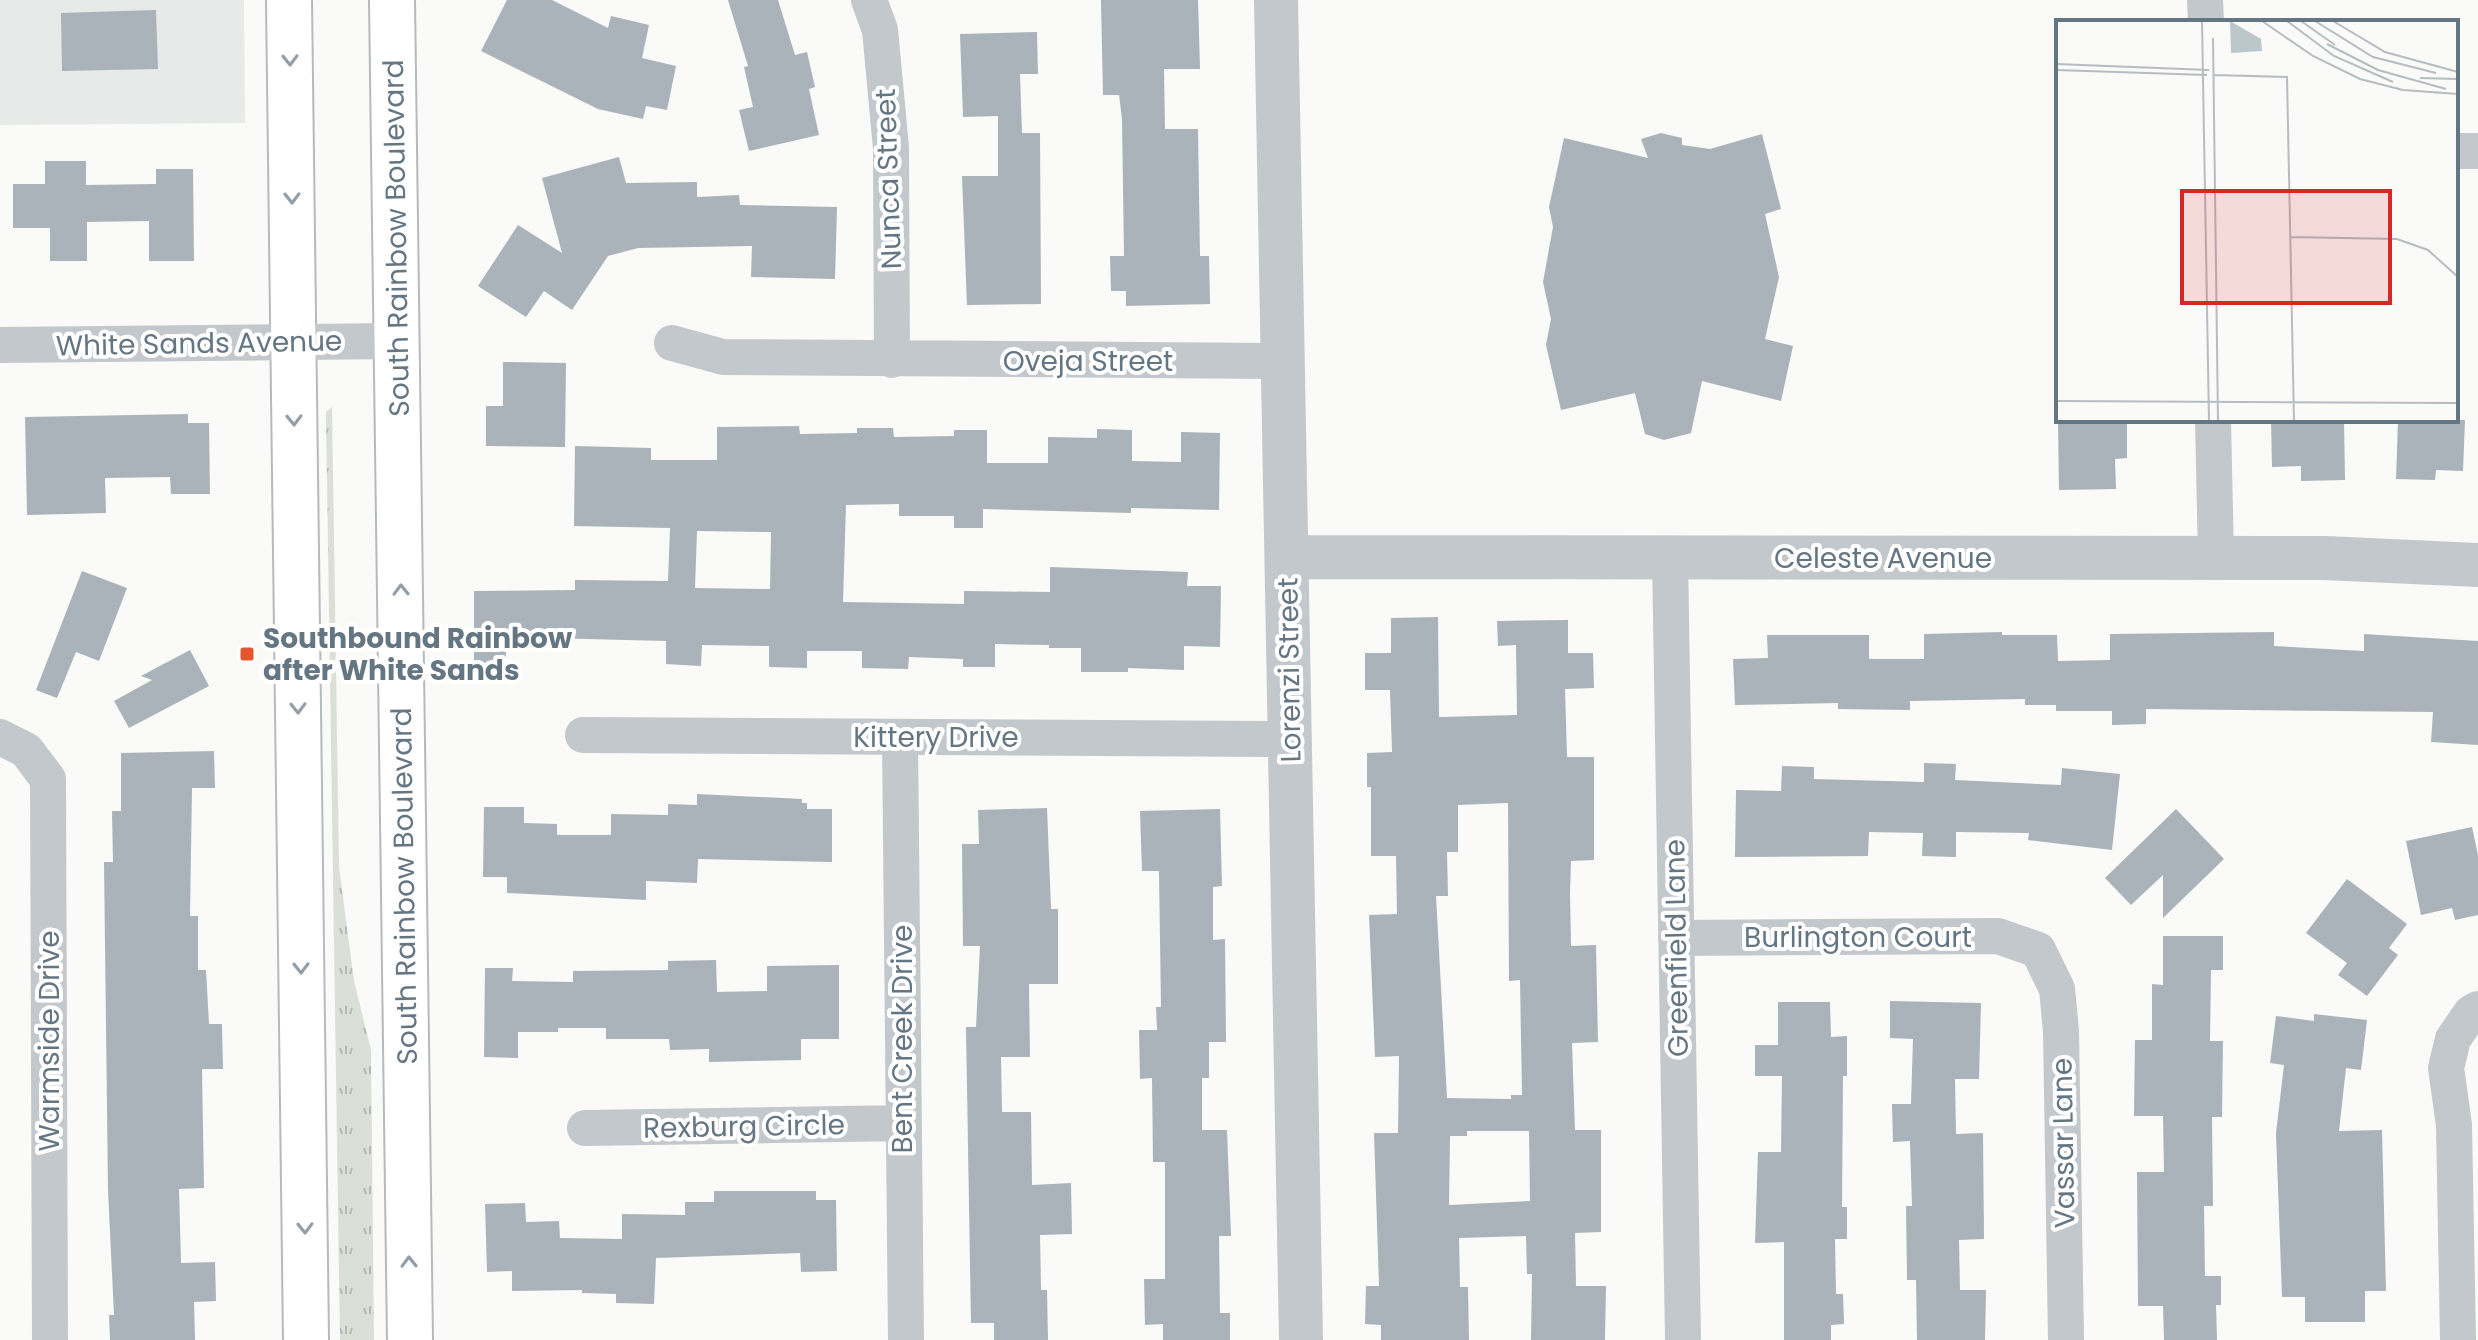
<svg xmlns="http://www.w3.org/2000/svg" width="2478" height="1340" font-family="Poppins,sans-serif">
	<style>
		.built { fill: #e8e9e9 }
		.grass { fill: url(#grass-tufts) }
		.building { fill: #aab3b9; fill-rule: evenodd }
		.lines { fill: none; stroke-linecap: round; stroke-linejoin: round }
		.primary-casing { stroke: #b5babe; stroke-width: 48 }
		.minor { stroke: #c3c8cc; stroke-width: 36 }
		.tertiary { stroke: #c3c8cc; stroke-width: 44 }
		.primary { stroke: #fff; stroke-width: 44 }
		.oneway { stroke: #939fa8 }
		.poi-dot { fill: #e4572e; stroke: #fff; stroke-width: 3 }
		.labels { text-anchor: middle; stroke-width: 8; stroke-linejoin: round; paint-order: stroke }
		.street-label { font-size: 28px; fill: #657683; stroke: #fff }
		.poi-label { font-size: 28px; font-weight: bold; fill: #657683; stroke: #fff; text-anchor: start }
		.inset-road { fill: none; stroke: #b5bdc2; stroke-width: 2 }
		.view { fill: #d62828; fill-opacity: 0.15; stroke: #d62828; stroke-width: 4 }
		.inset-edge { fill: none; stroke: #657683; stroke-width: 4 }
	</style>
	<defs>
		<pattern id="grass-tufts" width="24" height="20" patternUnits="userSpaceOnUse" patternTransform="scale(2)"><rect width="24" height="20" fill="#dadfd7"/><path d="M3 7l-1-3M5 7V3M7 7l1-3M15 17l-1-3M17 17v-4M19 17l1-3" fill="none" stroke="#b4b9b4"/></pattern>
	</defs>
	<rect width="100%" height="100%" fill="#fafaf8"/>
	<path class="built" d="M 0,0 L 244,0 L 245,123 L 0,125 Z"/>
	<path class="grass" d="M 332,407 L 339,867 L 354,981 L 371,1050 L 374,1340 L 340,1340 L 326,412 Z"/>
	<path class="building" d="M 507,0 L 552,0 L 608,28 L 611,16 L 649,25 L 642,58 L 676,66 L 667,110 L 646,106 L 643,119 L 598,109 L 481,51 Z
		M 728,0 L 778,0 L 795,55 L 807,52 L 815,87 L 809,89 L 819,135 L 749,151 L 739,110 L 753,107 L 744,67 L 748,66 Z
		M 1101,0 L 1198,0 L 1200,69 L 1164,69 L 1165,129 L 1198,129 L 1200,256 L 1209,256 L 1210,304 L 1126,306 L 1126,291 L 1111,291 L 1110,256 L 1124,256 L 1122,119 L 1119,95 L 1103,95 Z
		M 156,10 L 158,69 L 62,71 L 61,13 Z
		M 1037,32 L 1038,74 L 1020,74 L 1022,133 L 1040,133 L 1041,304 L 967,305 L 962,176 L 998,176 L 998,116 L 963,117 L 960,34 Z
		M 1661,133 L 1682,138 L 1682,145 L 1710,149 L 1762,134 L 1781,209 L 1765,214 L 1779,277 L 1765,339 L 1793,346 L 1781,401 L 1702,381 L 1691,433 L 1664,440 L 1645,434 L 1635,393 L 1561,410 L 1546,345 L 1551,319 L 1543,282 L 1553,227 L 1549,207 L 1564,138 L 1648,158 L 1641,139 Z
		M 619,157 L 626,183 L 697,182 L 697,197 L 739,195 L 740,205 L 837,207 L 835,279 L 751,277 L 752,246 L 638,248 L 608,256 L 572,310 L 544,291 L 526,317 L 478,286 L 518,225 L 562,253 L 542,178 Z
		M 45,161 L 86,161 L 86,185 L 156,184 L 156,169 L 193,169 L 194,261 L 149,261 L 149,221 L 87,222 L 87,261 L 50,261 L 50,228 L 13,228 L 13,184 L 45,184 Z
		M 503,362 L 566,363 L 565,447 L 486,446 L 486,406 L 503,406 Z
		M 188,414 L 188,423 L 209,423 L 210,494 L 171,494 L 170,477 L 105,478 L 106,513 L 27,515 L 25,417 Z
		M 2271,420 L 2344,420 L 2345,480 L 2301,481 L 2301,466 L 2272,467 Z
		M 2398,420 L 2465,420 L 2463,471 L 2436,470 L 2435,480 L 2396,479 Z
		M 2127,421 L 2127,458 L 2115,459 L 2116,489 L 2059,490 L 2058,422 Z
		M 799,426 L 800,434 L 857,433 L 857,428 L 893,428 L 894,437 L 954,436 L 954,430 L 987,430 L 987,463 L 1048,463 L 1048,437 L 1097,438 L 1097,429 L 1132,430 L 1132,461 L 1181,462 L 1181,432 L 1220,433 L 1219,510 L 1131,508 L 1131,513 L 983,509 L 983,528 L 954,528 L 954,516 L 899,516 L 899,504 L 846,505 L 843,602 L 964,604 L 964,591 L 1050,592 L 1050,567 L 1188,572 L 1187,586 L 1221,586 L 1220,647 L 1184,646 L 1184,670 L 1128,668 L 1128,672 L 1081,672 L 1081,648 L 1049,648 L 1049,645 L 995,644 L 995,667 L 963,667 L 963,659 L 909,657 L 908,669 L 862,668 L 862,651 L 807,651 L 807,668 L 769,667 L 769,646 L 702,645 L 701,666 L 666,664 L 666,641 L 506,637 L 506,668 L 474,668 L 474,591 L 575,590 L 575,580 L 668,581 L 670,528 L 574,526 L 575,446 L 651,448 L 651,460 L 717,460 L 717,427 ZM 697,531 L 771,532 L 770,589 L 695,588 Z
		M 82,571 L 127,588 L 99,661 L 76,652 L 57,698 L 36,690 Z
		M 1438,617 L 1439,717 L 1517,715 L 1516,645 L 1498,646 L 1497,621 L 1568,620 L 1568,653 L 1593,653 L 1594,688 L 1565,689 L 1567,757 L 1594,757 L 1594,860 L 1571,861 L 1570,893 L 1571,946 L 1596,945 L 1598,1042 L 1572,1043 L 1575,1130 L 1601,1130 L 1601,1232 L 1575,1233 L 1576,1286 L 1606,1286 L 1605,1340 L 1531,1340 L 1532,1274 L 1527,1274 L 1526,1236 L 1459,1238 L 1460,1287 L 1468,1287 L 1469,1340 L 1381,1340 L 1381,1325 L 1365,1324 L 1366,1286 L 1379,1286 L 1374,1133 L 1398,1133 L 1399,1056 L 1375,1057 L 1369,915 L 1397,914 L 1396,856 L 1371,856 L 1371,787 L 1367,787 L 1367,753 L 1392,752 L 1390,690 L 1365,690 L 1365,653 L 1391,653 L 1391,618 ZM 1508,803 L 1509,981 L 1520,980 L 1522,1095 L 1511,1095 L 1511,1099 L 1447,1098 L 1436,896 L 1448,896 L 1447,852 L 1458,852 L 1458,805 ZM 1467,1131 L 1529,1131 L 1530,1201 L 1449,1205 L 1450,1136 L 1467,1136 Z
		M 2002,632 L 2002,635 L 2057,635 L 2058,661 L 2110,660 L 2110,634 L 2274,632 L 2274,646 L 2364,651 L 2364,634 L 2478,641 L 2478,745 L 2431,742 L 2433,712 L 2146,709 L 2146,724 L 2112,725 L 2112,711 L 2056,711 L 2056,705 L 2025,705 L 2025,699 L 1910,701 L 1910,710 L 1838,709 L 1838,703 L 1735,705 L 1733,659 L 1768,658 L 1767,635 L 1869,635 L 1869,659 L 1924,659 L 1924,634 Z
		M 190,650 L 209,686 L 129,728 L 114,701 L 152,680 L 141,676 Z
		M 214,751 L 215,788 L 192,788 L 190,916 L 198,916 L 198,970 L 206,970 L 209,1024 L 222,1024 L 223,1069 L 202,1069 L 204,1188 L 179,1189 L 181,1263 L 215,1262 L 216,1301 L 194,1302 L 195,1340 L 110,1340 L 109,1315 L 114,1315 L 108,1190 L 104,862 L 113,862 L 112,811 L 121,811 L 121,753 Z
		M 1924,763 L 1956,764 L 1955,780 L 2061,785 L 2062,768 L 2120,774 L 2112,850 L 2028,840 L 2029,833 L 1956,832 L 1956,857 L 1922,856 L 1923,833 L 1869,832 L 1868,856 L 1735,857 L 1736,790 L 1781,791 L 1782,766 L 1814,767 L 1814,779 L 1924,782 Z
		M 697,794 L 802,799 L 802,803 L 807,803 L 807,809 L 832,809 L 832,862 L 698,859 L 697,883 L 646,881 L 646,900 L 507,893 L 507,877 L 483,877 L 484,807 L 524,807 L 524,823 L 557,824 L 557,835 L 611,835 L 611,814 L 668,815 L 668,804 L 697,805 Z
		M 1047,808 L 1051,909 L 1058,909 L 1058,984 L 1029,984 L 1030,1057 L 1001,1057 L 1002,1112 L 1031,1112 L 1032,1185 L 1071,1183 L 1072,1234 L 1040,1235 L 1041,1290 L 1047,1290 L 1048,1340 L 994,1340 L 994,1323 L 971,1323 L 966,1027 L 976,1027 L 980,946 L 963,946 L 962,844 L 979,844 L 978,810 Z
		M 1220,809 L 1222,886 L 1213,887 L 1213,940 L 1225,939 L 1226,1042 L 1209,1042 L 1209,1078 L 1202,1078 L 1202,1130 L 1227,1130 L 1231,1236 L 1219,1236 L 1220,1313 L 1230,1313 L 1230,1340 L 1163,1340 L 1163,1324 L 1145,1325 L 1144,1279 L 1165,1279 L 1165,1162 L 1153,1162 L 1152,1078 L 1140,1079 L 1139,1030 L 1157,1030 L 1156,1007 L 1161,1007 L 1159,871 L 1142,871 L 1140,811 Z
		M 2176,809 L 2224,859 L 2163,918 L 2163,875 L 2131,905 L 2105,878 Z
		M 2472,827 L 2478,855 L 2478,915 L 2455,920 L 2452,908 L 2421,915 L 2406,841 Z
		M 2347,879 L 2407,924 L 2389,948 L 2398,955 L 2367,996 L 2338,975 L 2347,963 L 2306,933 Z
		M 2163,936 L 2223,936 L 2223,970 L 2211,970 L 2210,1041 L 2223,1041 L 2222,1117 L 2212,1117 L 2213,1206 L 2204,1206 L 2205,1276 L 2221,1276 L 2221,1305 L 2216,1305 L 2217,1340 L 2164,1340 L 2163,1306 L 2138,1306 L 2137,1172 L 2164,1172 L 2163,1116 L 2134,1116 L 2135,1040 L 2152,1040 L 2152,984 L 2163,985 Z
		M 716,960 L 717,992 L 767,991 L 767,966 L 839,965 L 839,1039 L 801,1039 L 801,1060 L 709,1062 L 709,1049 L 670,1050 L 669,1039 L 606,1039 L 606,1028 L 558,1028 L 558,1032 L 518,1032 L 518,1058 L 484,1057 L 485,968 L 513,968 L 512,981 L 573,982 L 573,971 L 668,970 L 668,961 Z
		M 1890,1001 L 1981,1003 L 1979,1079 L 1955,1079 L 1956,1134 L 1983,1133 L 1984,1239 L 1959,1240 L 1960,1290 L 1986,1290 L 1985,1340 L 1917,1340 L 1916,1280 L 1907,1280 L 1906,1206 L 1912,1206 L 1910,1141 L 1893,1142 L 1892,1104 L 1911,1104 L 1913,1039 L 1890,1038 Z
		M 1778,1002 L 1830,1002 L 1831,1037 L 1847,1036 L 1847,1076 L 1843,1076 L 1842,1207 L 1847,1207 L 1847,1239 L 1835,1239 L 1836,1294 L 1843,1294 L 1844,1324 L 1831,1325 L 1831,1340 L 1784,1340 L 1784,1242 L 1755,1243 L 1758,1152 L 1781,1152 L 1782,1076 L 1755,1076 L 1755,1045 L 1778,1045 Z
		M 2314,1014 L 2367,1020 L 2361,1070 L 2346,1068 L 2339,1131 L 2382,1130 L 2386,1291 L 2365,1291 L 2365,1322 L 2305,1322 L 2305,1297 L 2282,1297 L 2276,1133 L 2284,1065 L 2270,1063 L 2276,1016 L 2314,1021 Z
		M 714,1191 L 816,1191 L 816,1200 L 836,1200 L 837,1271 L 801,1272 L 800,1253 L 656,1258 L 654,1304 L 616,1303 L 616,1294 L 582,1293 L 582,1290 L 512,1291 L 512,1271 L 487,1272 L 485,1204 L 525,1203 L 526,1222 L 559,1221 L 560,1238 L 622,1239 L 622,1214 L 685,1215 L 685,1202 L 714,1202 Z"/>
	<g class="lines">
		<g class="primary-casing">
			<path id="primary" d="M 289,0 L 306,1340
				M 392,0 L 410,1340"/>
		</g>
		<path class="minor" d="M 869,0 L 880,30 L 891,148 L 892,360
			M 2205,0 L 2206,22
			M 2456,151 L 2478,151
			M 672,343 L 723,357 L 1283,361
			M 0,345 L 398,341
			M 2213,420 L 2216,558
			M 1670,557 L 1683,1340
			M 583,735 L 1290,739
			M 0,737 L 26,750 L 48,779 L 50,1340
			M 900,737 L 906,1340
			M 1676,938 L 1998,936 L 2038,950 L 2057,989 L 2061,1031 L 2066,1340
			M 585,1128 L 902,1123
			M 2458,1340 L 2454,1125 L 2446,1068 L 2453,1039 L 2471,1013 L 2478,1009"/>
		<path class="tertiary" d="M 1276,0 L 1301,1340
			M 1288,557 L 2325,558 L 2478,565"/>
		<use href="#primary" class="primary"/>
	</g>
	<defs><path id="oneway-chevron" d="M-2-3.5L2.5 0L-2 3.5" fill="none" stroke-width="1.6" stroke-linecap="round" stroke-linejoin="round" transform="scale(2)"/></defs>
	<g class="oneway">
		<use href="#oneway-chevron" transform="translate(290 60) rotate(89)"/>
		<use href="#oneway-chevron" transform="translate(292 198) rotate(89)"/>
		<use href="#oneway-chevron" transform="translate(294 420) rotate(89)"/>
		<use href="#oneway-chevron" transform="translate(401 590) rotate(-91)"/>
		<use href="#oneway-chevron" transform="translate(298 708) rotate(89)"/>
		<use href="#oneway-chevron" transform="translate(301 968) rotate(89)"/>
		<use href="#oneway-chevron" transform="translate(305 1228) rotate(89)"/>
		<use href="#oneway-chevron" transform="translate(409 1262) rotate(-91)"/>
	</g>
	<rect class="poi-dot" x="239" y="646" width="16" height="16" rx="4"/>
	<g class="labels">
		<g class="street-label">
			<text transform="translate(888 179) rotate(-92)" y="10">Nunca Street</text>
			<text transform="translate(396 238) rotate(-91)" y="10">South Rainbow Boulevard</text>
			<text transform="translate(199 343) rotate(-1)" y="10">White Sands Avenue</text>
			<text x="1088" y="371">Oveja Street</text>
			<text x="1883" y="568">Celeste Avenue</text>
			<text transform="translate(1289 670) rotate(-91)" y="10">Lorenzi Street</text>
			<text x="936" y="747">Kittery Drive</text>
			<text transform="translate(404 886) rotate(-91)" y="10">South Rainbow Boulevard</text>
			<text x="1858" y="947">Burlington Court</text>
			<text transform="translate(1676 948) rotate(-91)" y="10">Greenfield Lane</text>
			<text transform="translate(902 1039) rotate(-90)" y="10">Bent Creek Drive</text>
			<text transform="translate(49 1041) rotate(-90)" y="10">Warmside Drive</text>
			<text transform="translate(744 1126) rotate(-1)" y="10">Rexburg Circle</text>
			<text transform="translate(2063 1143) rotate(-91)" y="10">Vassar Lane</text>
		</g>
		<g class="poi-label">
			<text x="263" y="648">Southbound Rainbow<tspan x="263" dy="32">after White Sands</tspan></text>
		</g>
	</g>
	<g transform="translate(2056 20)">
		<rect width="402" height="402" fill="#fafaf8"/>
		<path d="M 174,1 L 205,19 L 206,31 L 175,33 Z" fill="#bbc7cb"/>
		<path class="inset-road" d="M 146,1 L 153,401M 206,1 L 257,36 L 304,59 L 347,70 L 402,74M 231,1 L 278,36 L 337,62M 245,1 L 279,25M 259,1 L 317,37 L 380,53M 277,1 L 329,32 L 402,52M 157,18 L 162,401M 271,24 L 322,50 L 390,69M 0,44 L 153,50M 0,50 L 151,55M 158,55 L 231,57 L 238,401M 364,58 L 402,59M 234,217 L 341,219 L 372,230 L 402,257M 0,381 L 402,383"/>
		<path class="view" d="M 126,171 L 334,171 L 334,283 L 126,283 Z"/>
		<rect width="402" height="402" class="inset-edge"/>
	</g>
</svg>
